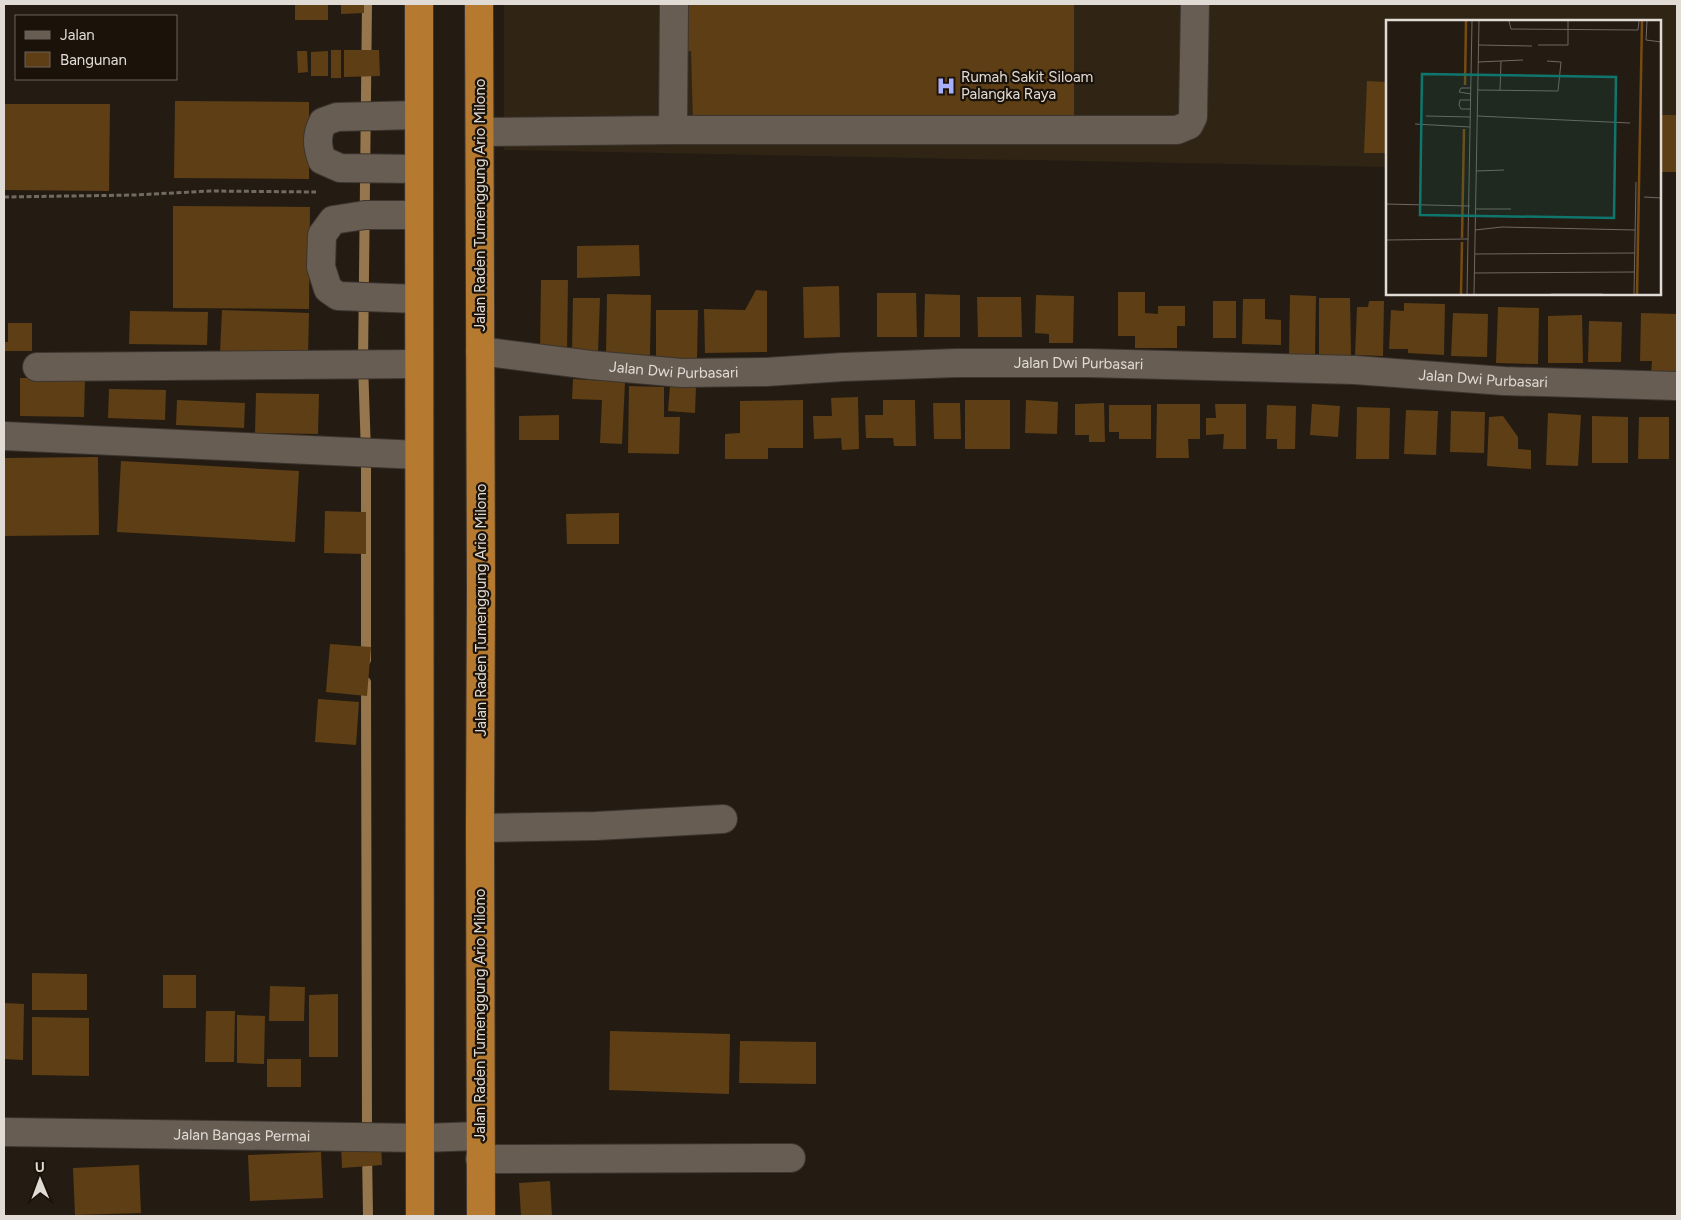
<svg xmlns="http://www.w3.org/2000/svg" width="1681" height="1220" font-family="Figtree,sans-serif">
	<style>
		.built { fill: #302415 }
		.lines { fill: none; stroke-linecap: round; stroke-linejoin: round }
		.stream { stroke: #96764c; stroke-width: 10 }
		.building { fill: #5e3e14 }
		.minor-casing { stroke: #3c3530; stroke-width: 30 }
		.highway-casing { stroke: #3c3530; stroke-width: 30 }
		.path { stroke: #726b63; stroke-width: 3; stroke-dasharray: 5 2.5; stroke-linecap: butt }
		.minor { stroke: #675d52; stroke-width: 28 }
		.highway { stroke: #b57a30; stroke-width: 28 }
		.labels { text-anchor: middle; stroke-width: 4.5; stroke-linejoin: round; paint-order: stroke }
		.poi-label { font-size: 15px; fill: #e1dbd5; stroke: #1b130a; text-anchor: start }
		.street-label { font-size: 15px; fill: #e1dbd5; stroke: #1b130a }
		.inset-river { fill: none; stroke: #764b12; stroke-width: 2.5 }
		.inset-road { fill: none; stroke: #706861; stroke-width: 1 }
		.view { fill: #0f766e; fill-opacity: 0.15; stroke: #0f766e; stroke-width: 2.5 }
		.inset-edge { fill: none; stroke: #e1dbd5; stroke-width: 2.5 }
	</style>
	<rect width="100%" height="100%" fill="#241c13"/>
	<path class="built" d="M 504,4 L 1677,4 L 1677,172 L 1660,172 L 1660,21 L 1387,21 L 1387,167 L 504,150 Z"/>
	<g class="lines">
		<path class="stream" d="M 366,660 L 366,453 L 363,364 L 367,4
			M 366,682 L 367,1135
			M 367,1152 L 368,1216"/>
	</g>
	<path class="building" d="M 295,4 L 328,4 L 328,20 L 295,20 Z
		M 341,4 L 364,4 L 364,13 L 341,14 Z
		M 660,4 L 1074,4 L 1074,123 L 693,123 L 691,51 L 660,52 Z
		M 331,50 L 341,50 L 341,78 L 331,78 Z
		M 344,50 L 379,50 L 380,76 L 344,77 Z
		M 297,51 L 307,51 L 308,72 L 298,73 Z
		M 328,51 L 328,76 L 311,76 L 311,52 Z
		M 1367,81 L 1387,82 L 1387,153 L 1364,153 Z
		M 175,101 L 309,102 L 309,179 L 174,178 Z
		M 4,104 L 110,104 L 109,191 L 4,190 Z
		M 1660,115 L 1677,115 L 1677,172 L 1660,172 Z
		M 173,206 L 310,207 L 309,309 L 173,308 Z
		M 639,245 L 640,276 L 577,278 L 577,246 Z
		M 541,280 L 568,280 L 567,352 L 540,351 Z
		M 839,286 L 840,337 L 804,338 L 803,287 Z
		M 756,290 L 767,291 L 767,352 L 705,353 L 704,309 L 745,310 Z
		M 1118,292 L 1145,292 L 1145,313 L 1158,314 L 1158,306 L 1185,306 L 1185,326 L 1177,326 L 1177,348 L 1135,348 L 1135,336 L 1118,336 Z
		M 877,293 L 916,293 L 917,337 L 877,337 Z
		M 607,294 L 651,295 L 650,356 L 606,355 Z
		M 925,294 L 960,295 L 960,337 L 924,337 Z
		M 1036,295 L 1074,296 L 1073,343 L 1049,343 L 1049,334 L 1035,333 Z
		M 1290,295 L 1316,296 L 1315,356 L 1289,356 Z
		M 977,297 L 1021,297 L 1022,337 L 978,337 Z
		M 573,298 L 600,298 L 598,352 L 572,351 Z
		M 1319,298 L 1350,298 L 1351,355 L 1319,355 Z
		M 1243,299 L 1265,299 L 1265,319 L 1281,320 L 1281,345 L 1242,344 Z
		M 1213,301 L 1236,301 L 1236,338 L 1213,338 Z
		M 1369,301 L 1384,301 L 1383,356 L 1355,355 L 1357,307 L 1368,307 Z
		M 1404,303 L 1445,304 L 1444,355 L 1408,353 L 1408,349 L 1389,349 L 1391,310 L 1404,311 Z
		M 1498,307 L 1539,308 L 1538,364 L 1496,363 Z
		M 222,310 L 309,313 L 308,355 L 220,352 Z
		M 656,310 L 698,310 L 697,360 L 656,360 Z
		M 130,311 L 208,312 L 207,345 L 129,344 Z
		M 1453,313 L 1488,314 L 1487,357 L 1451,356 Z
		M 1641,313 L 1677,314 L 1677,376 L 1651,375 L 1652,361 L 1640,361 Z
		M 1582,315 L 1583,363 L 1548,363 L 1548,316 Z
		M 1589,321 L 1622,322 L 1621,362 L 1588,362 Z
		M 8,323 L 32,323 L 32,351 L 4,351 L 4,342 L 8,342 Z
		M 20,378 L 85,378 L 84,417 L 20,416 Z
		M 573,379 L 625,382 L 622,444 L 600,443 L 602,400 L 572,399 Z
		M 629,386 L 664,387 L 664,417 L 680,417 L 679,454 L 628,453 Z
		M 670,386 L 696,387 L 695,413 L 668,411 Z
		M 109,389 L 166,390 L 165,420 L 108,418 Z
		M 256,393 L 319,394 L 318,434 L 255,433 Z
		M 858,397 L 859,449 L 842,450 L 841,438 L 814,439 L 813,416 L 832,416 L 831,398 Z
		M 177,400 L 245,403 L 244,428 L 176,425 Z
		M 803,400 L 803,448 L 768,448 L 768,459 L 725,459 L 725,434 L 740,433 L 740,401 Z
		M 883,400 L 915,400 L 916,446 L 894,446 L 893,438 L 866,438 L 865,415 L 883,415 Z
		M 965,400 L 1010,400 L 1010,449 L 965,449 Z
		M 1026,400 L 1058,402 L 1057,434 L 1025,433 Z
		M 933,403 L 960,403 L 961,439 L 934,439 Z
		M 1104,403 L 1105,442 L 1089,442 L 1089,435 L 1075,435 L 1075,404 Z
		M 1157,404 L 1200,404 L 1200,439 L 1188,439 L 1189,458 L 1156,458 Z
		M 1215,404 L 1246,404 L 1246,449 L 1223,449 L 1224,434 L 1206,435 L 1206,418 L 1216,418 Z
		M 1312,404 L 1340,406 L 1338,437 L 1310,435 Z
		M 1109,405 L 1151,405 L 1151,439 L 1119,439 L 1119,432 L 1109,432 Z
		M 1267,405 L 1296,406 L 1295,449 L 1277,449 L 1277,439 L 1266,439 Z
		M 1357,407 L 1390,408 L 1389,459 L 1356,459 Z
		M 1406,410 L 1438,411 L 1436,455 L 1404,454 Z
		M 1451,411 L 1485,412 L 1484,453 L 1450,452 Z
		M 1548,413 L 1581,415 L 1578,466 L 1546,465 Z
		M 559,415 L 559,440 L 519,440 L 519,416 Z
		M 1503,416 L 1518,437 L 1518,449 L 1531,450 L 1531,469 L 1487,466 L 1489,417 Z
		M 1592,416 L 1628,417 L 1628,463 L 1592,463 Z
		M 1639,417 L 1669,417 L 1669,459 L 1638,459 Z
		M 98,457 L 99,535 L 4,536 L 4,458 Z
		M 121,461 L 299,471 L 295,542 L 117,532 Z
		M 325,511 L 366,512 L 366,554 L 324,553 Z
		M 619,513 L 619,544 L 567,544 L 566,514 Z
		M 330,644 L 371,647 L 367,696 L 326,692 Z
		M 318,699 L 359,702 L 356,745 L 315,742 Z
		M 32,973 L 87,974 L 87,1010 L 32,1010 Z
		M 163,975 L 196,975 L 196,1008 L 163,1008 Z
		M 270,986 L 305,987 L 304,1021 L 269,1021 Z
		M 338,994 L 338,1057 L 309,1057 L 309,995 Z
		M 4,1003 L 24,1004 L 23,1060 L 4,1059 Z
		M 206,1011 L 235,1011 L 234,1062 L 205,1062 Z
		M 237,1015 L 265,1016 L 264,1064 L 237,1063 Z
		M 32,1017 L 89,1018 L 89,1076 L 32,1075 Z
		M 610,1031 L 730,1034 L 729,1094 L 609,1090 Z
		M 740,1041 L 816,1042 L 816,1084 L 739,1083 Z
		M 267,1059 L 301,1059 L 301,1087 L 267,1087 Z
		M 381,1141 L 382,1165 L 342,1168 L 341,1144 Z
		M 321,1152 L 323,1198 L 250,1201 L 248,1155 Z
		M 139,1165 L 141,1213 L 75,1215 L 73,1168 Z
		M 550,1181 L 552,1216 L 521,1216 L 519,1183 Z"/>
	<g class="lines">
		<g class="minor-casing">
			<g id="minor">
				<path d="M 673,130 L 674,4"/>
				<path d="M 480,132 L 673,130 L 1177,130 L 1189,125 L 1193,117 L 1195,4"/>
				<path d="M 419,169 L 340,168 L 322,160 C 317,146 316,136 323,122 L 337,117 L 419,115"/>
				<path d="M 419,299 L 338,296 L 328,289 L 321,267 L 322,235 L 333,220 L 365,215 L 419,215"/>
				<path id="s1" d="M 480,351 L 591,365 L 682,373 L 766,372 L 843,367 L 956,363 L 1088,363 L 1355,370 L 1504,381 L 1677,386"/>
				<path d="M 37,367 L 419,364"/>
				<path d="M 4,436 L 419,455"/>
				<path d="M 480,828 L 596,826 L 723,819"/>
				<path id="s2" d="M 4,1132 L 421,1138 L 480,1136"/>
				<path d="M 480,1159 L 791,1158"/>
			</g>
		</g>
		<g class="highway-casing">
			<path id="highway" d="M 419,4 L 420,1216
				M 479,4 L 481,589 L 480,828 L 481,1216"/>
		</g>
		<path class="path" d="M 4,197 L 135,195 L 210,191 L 316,192"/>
		<use href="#minor" class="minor"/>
		<use href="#highway" class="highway"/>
	</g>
	<defs>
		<g id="hospital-bare" transform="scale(1.5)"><path d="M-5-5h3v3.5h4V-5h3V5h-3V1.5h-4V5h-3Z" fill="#a8b0fc" stroke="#1b130a" stroke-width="2.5" paint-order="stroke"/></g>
	</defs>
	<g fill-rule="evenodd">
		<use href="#hospital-bare" x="946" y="86"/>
	</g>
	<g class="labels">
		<g class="poi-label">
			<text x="961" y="82">Rumah Sakit Siloam<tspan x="961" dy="17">Palangka Raya</tspan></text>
		</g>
		<g class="street-label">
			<text transform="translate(480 205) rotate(-90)" y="5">Jalan Raden Tumenggung Ario Milono</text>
			<text dy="5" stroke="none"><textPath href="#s1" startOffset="600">Jalan Dwi Purbasari</textPath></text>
			<text dy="5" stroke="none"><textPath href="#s1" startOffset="195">Jalan Dwi Purbasari</textPath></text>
			<text dy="5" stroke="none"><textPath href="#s1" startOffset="1005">Jalan Dwi Purbasari</textPath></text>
			<text transform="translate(481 610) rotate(-90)" y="5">Jalan Raden Tumenggung Ario Milono</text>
			<text transform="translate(480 1015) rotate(-90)" y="5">Jalan Raden Tumenggung Ario Milono</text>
			<text dy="5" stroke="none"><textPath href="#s2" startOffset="238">Jalan Bangas Permai</textPath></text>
		</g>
	</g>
	<g transform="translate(1386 20)">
		<rect width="275" height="275" fill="#241c13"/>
		<path class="inset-river" d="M 79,65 L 80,1M 76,218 L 78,109M 75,274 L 76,222M 251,274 L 256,1"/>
		<path class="inset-road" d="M 123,1 L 125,9 L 252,10 L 253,1M 261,1 L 260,20 L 275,22M 92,25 L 146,26M 152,25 L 182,25 L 182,1M 92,42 L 137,40M 92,70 L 172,71 L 175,42 L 161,41M 114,70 L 115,41M 85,74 L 73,72 L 75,68 L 85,68M 84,89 L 75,89 L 73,85 L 74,80 L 84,80M 40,96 L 84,97M 91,96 L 244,103M 29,104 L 84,107M 90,151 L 118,150M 258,177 L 275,178M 0,184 L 84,186M 90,189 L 125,189M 89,210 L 116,207 L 249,210M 0,220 L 82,219M 89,234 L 249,233M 88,253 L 248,252M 81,274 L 86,1M 88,274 L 93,1M 165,274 L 217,274M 248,274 L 250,162"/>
		<path class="view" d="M 36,54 L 230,57 L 228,198 L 34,195 Z"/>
		<rect width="275" height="275" class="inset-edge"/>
	</g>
	<rect width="1681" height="1220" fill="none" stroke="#e1dbd5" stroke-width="10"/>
	<rect x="15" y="15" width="162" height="65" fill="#1b130a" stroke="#6a635b"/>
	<rect x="25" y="31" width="25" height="8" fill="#675d52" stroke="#6a635b"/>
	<text x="60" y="40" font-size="15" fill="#e1dbd5">Jalan</text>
	<rect x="25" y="52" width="25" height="15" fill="#5e3e14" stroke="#6a635b"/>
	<text x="60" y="65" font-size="15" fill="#e1dbd5">Bangunan</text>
	<g transform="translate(40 1180) rotate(359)" stroke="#1b130a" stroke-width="4" paint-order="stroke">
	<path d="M0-4L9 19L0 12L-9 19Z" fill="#e1dbd5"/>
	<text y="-8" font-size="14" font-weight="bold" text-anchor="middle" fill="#e1dbd5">U</text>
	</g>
</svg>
